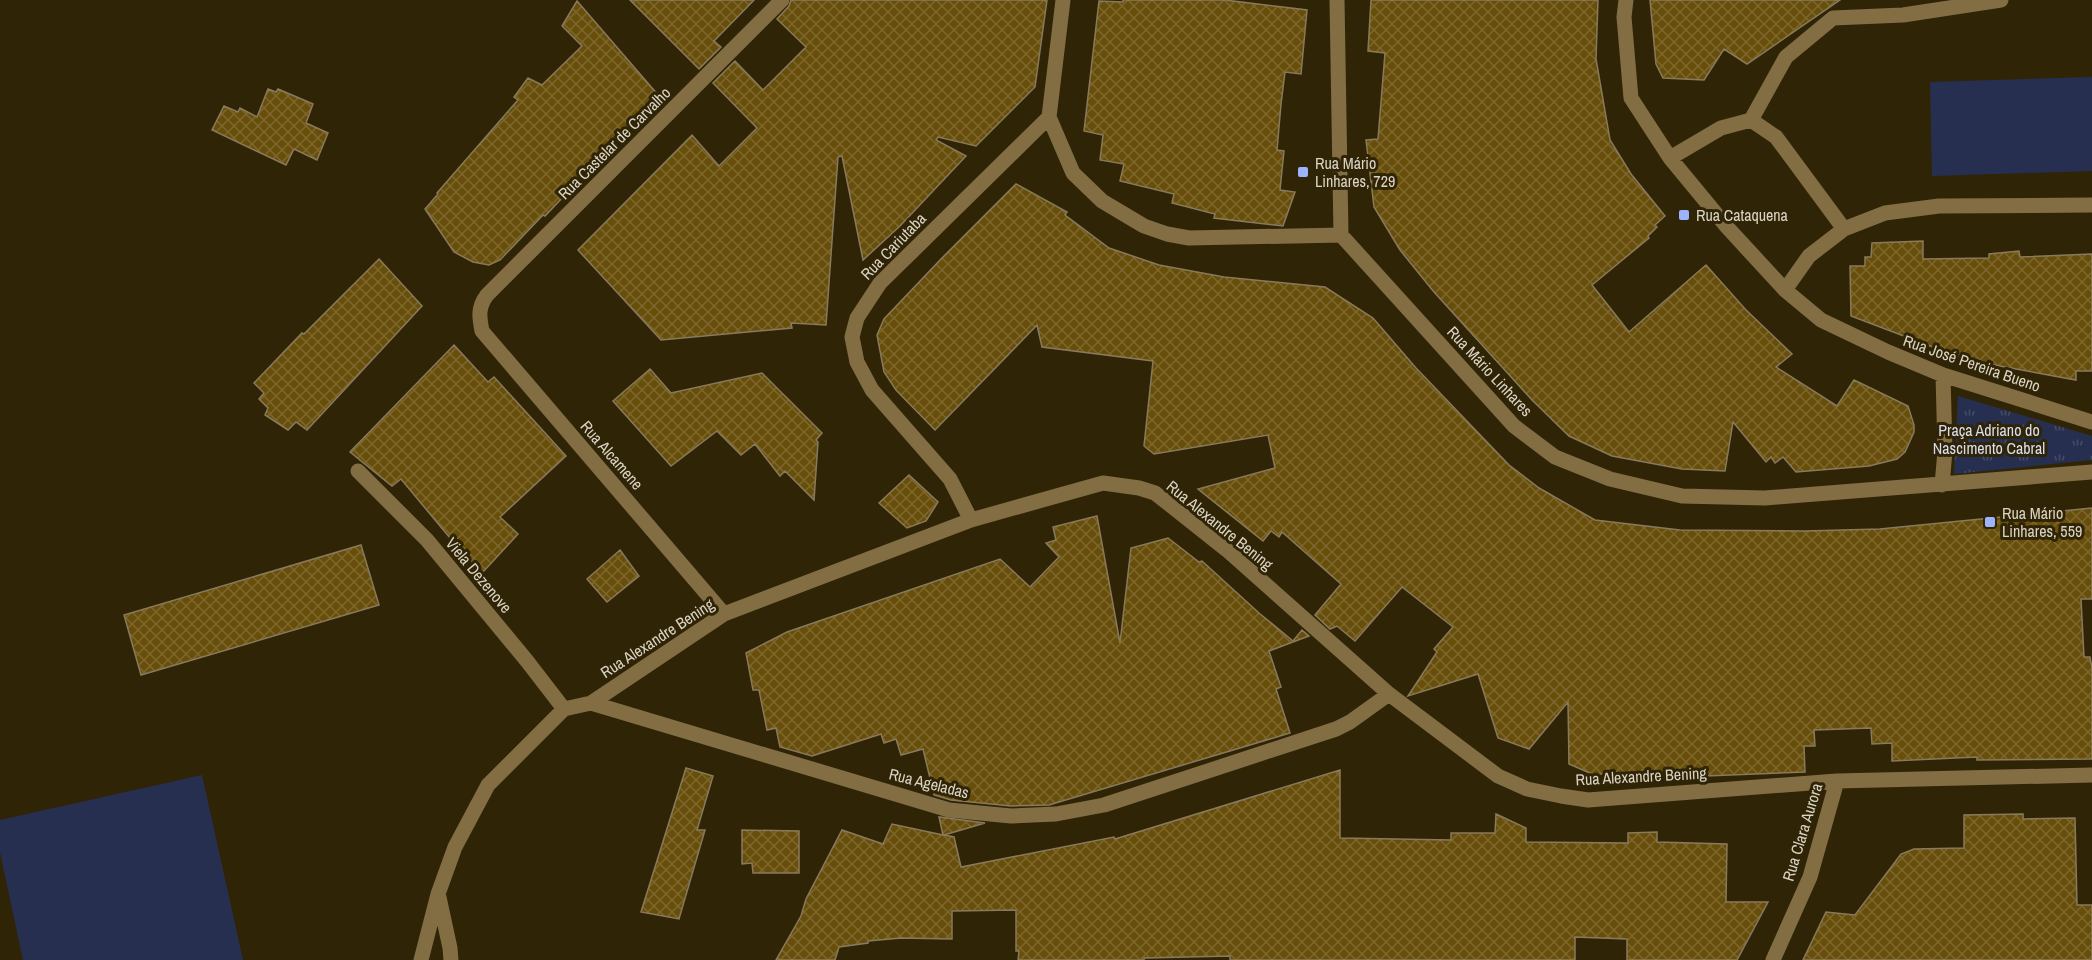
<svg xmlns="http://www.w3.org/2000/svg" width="2092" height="960" font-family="'Archivo Narrow',sans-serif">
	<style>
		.grass { fill: url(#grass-tufts) }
		.pitch { fill: #262f50 }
		.building { fill: url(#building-cross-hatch); stroke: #897a5c; stroke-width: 1.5 }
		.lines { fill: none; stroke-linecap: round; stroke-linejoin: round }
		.minor { stroke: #836e44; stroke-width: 15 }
		.poi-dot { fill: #9eb3fd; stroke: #302407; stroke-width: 2 }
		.labels { text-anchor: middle; stroke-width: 6; stroke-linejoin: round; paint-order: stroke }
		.street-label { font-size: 16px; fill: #dbd4c3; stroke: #302407 }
		.poi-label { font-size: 16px; fill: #dbd4c3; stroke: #302407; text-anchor: start }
		.park-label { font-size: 16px; fill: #dadff0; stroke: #302407 }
	</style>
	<defs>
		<pattern id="grass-tufts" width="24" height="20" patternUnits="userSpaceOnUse" patternTransform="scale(1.5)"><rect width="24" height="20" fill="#262f50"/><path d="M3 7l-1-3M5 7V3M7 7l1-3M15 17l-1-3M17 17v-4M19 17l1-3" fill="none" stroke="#454c68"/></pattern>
		<pattern id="building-cross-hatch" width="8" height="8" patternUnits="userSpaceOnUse" patternTransform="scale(1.5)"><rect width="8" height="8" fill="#674e0b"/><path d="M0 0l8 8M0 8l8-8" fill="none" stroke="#7c672d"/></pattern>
	</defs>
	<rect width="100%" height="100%" fill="#302407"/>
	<path class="grass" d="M 1958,396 L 2092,436 L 2092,460 L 1954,474 Z"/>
	<path class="pitch" d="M 2092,77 L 2092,171 L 1932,176 L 1930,82 Z
		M 202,775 L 243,960 L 23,960 L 0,852 L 0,820 Z"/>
	<path class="building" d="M 630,0 L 754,0 L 714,41 L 721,47 L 699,69 Z
		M 791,0 L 1047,0 L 1035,87 L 976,146 L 938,137 L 936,140 L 966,156 L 900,226 L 863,260 L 842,156 L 838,157 L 826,325 L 791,323 L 792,328 L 661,340 L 578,250 L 692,135 L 719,166 L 757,128 L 713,83 L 735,61 L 763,90 L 806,47 L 777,19 L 789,6 Z
		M 1123,0 L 1225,0 L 1307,10 L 1301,74 L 1285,72 L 1281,104 L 1277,150 L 1284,151 L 1280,190 L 1295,192 L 1283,226 L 1214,218 L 1215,214 L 1172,203 L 1174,194 L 1120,181 L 1124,164 L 1100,160 L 1103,135 L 1084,131 L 1099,1 L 1123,2 Z
		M 1371,0 L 1598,0 L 1596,59 L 1610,140 L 1631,174 L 1665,216 L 1655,225 L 1657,227 L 1648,236 L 1649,238 L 1592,285 L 1629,332 L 1706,265 L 1746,310 L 1792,354 L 1776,367 L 1837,406 L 1854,380 L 1908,406 L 1914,425 L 1914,432 L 1905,452 L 1897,459 L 1869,466 L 1796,472 L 1783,457 L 1775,463 L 1771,457 L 1766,462 L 1733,422 L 1725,471 L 1682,469 L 1612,456 L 1569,436 L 1532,400 L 1434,292 L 1400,250 L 1374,207 L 1366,140 L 1378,139 L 1385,53 L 1368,51 Z
		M 1650,0 L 1840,0 L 1747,64 L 1724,49 L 1704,80 L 1663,78 L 1656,64 Z
		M 577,1 L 659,96 L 545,216 L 543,215 L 500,260 L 489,265 L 473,262 L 454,252 L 425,209 L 438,194 L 437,193 L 518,100 L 514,97 L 528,78 L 542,85 L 582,46 L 562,26 Z
		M 268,89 L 276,92 L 278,89 L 313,104 L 306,123 L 328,133 L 317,160 L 294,149 L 286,165 L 212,130 L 224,106 L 238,112 L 240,108 L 257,117 Z
		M 1016,184 L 1067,212 L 1065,215 L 1109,248 L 1159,265 L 1224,277 L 1325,287 L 1373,318 L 1416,368 L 1509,465 L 1539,488 L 1595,520 L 1680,530 L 1805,531 L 1880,529 L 2092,508 L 2092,599 L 2081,599 L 2084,657 L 2090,657 L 2092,668 L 2092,759 L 1977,760 L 1977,757 L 1892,761 L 1892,743 L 1872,744 L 1871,728 L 1814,730 L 1815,746 L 1804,746 L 1805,772 L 1706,776 L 1706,774 L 1592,774 L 1569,764 L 1568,702 L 1529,749 L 1498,738 L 1478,674 L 1408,696 L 1437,652 L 1434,649 L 1453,627 L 1402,587 L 1355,641 L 1337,626 L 1330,629 L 1315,615 L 1341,584 L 1282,532 L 1279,537 L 1271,531 L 1263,541 L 1198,489 L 1275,468 L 1268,435 L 1154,454 L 1144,446 L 1153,361 L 1042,347 L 1037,325 L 935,430 L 896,390 L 884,372 L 877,335 L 884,319 L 941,259 Z
		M 1923,241 L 1923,259 L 1989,258 L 1989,254 L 2019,251 L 2020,257 L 2092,254 L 2092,371 L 2076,371 L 2076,380 L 1967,360 L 1851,316 L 1850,266 L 1865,266 L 1865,257 L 1871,257 L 1872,243 Z
		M 379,259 L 422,306 L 307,430 L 296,422 L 288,430 L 265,415 L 268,408 L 259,399 L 264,393 L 254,383 L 302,333 L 304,334 Z
		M 454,345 L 488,382 L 494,377 L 566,456 L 500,517 L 518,534 L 483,572 L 460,550 L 401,479 L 392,486 L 350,452 Z
		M 650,369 L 671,393 L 762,373 L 822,433 L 816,440 L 818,442 L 814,500 L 785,471 L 780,476 L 755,444 L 741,455 L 717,431 L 671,466 L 613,401 Z
		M 909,475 L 938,502 L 926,521 L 907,528 L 879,503 Z
		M 1097,516 L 1120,643 L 1131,548 L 1168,538 L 1199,562 L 1202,561 L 1259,613 L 1293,641 L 1302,630 L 1309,636 L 1269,651 L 1281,687 L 1276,689 L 1290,733 L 1049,805 L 1011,806 L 951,800 L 934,795 L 923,749 L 901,755 L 896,739 L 884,743 L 881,734 L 812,756 L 780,747 L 776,728 L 767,730 L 759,690 L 753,690 L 746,653 L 787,632 L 1000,559 L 1030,587 L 1059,557 L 1046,543 L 1056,540 L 1053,527 Z
		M 361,545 L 379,605 L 141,675 L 124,615 Z
		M 620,550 L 639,576 L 607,602 L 587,579 Z
		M 686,768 L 713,776 L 697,830 L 705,830 L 679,919 L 641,912 Z
		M 1340,770 L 1340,838 L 1451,840 L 1451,833 L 1495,833 L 1496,814 L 1526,828 L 1526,842 L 1628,843 L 1628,833 L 1657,832 L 1657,842 L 1727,844 L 1726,902 L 1768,902 L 1737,960 L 1627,960 L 1627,939 L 1575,937 L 1575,960 L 1230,960 L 1230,956 L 1144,958 L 1144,960 L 1018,960 L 1019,951 L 1016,951 L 1016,910 L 952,911 L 952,939 L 901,938 L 868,941 L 868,943 L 839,947 L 835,960 L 776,960 L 801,916 L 806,899 L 842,830 L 883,844 L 892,824 L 943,835 L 939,817 L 985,823 L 944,835 L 954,837 L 961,867 L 1114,837 L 1115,839 Z
		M 2023,814 L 2023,819 L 2075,818 L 2077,905 L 2092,905 L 2092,960 L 1803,960 L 1826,912 L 1855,915 L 1901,854 L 1914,849 L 1964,848 L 1964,815 Z
		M 742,830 L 799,831 L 799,873 L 753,873 L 752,863 L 742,864 Z"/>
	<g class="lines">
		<path class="minor" d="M 1337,0 L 1341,235 L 1514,426 L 1555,457 L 1610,479 L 1682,496 L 1765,498 L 2092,472
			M 1626,0 L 1624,17 L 1631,98 L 1670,158 L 1727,227 L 1785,290 L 1821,320 L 1888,352 L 1943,375 L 2092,422
			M 1049,117 L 1073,173 L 1102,201 L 1144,226 L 1167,234 L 1189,238 L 1341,235
			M 1751,120 L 1786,57 L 1833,18 L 1903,15 L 2001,0
			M 1751,120 L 1776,137 L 1844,229
			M 1670,158 L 1721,128 L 1751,120
			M 1785,290 L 1809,256 L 1844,229 L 1885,213 L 1939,206 L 2092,205
			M 358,471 L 427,540 L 527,661 L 564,709
			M 1942,485 L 1945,451 L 1943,375
			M 971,520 L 950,479 L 872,390 L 857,362 L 852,337 L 857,318 L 880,283 L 1049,117 L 1063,0
			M 724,614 L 482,331 C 479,316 478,307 487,295 L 782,0
			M 591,703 L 949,810 L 1011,816 L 1056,814 L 1104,805 L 1336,729 L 1350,722 L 1389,694
			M 439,897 L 450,948 L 451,960
			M 421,960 L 438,894 L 455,847 L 488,785 L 564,709 L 591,703 L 724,614 L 971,520 L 1103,483 L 1139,488 L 1155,493 L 1227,550 L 1389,694 L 1498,776 L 1527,789 L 1561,796 L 1588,800 L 1837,781 L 2092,775
			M 1773,960 L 1810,877 L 1837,781"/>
	</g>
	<g class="poi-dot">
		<rect x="1297" y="166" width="12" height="12" rx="3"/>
		<rect x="1678" y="209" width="12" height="12" rx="3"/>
		<rect x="1984" y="516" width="12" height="12" rx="3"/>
	</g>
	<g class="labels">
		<g class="street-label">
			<text transform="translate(614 143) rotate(-45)" y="6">Rua Castelar de Carvalho</text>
			<text transform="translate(893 246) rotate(-46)" y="6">Rua Cariutaba</text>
			<text transform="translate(1972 363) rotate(19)" y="6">Rua José Pereira Bueno</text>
			<text transform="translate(1490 371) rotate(47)" y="6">Rua Mário Linhares</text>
			<text transform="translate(612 455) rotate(49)" y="6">Rua Alcamene</text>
			<text transform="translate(1220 525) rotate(39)" y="6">Rua Alexandre Bening</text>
			<text transform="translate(479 575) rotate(50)" y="6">Viela Dezenove</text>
			<text transform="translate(657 638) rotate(-33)" y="6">Rua Alexandre Bening</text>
			<text transform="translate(1641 776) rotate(-3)" y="6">Rua Alexandre Bening</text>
			<text transform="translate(929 783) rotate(14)" y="6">Rua Ageladas</text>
			<text transform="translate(1802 832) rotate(-73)" y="6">Rua Clara Aurora</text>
		</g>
		<g class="poi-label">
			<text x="1315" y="169">Rua Mário<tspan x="1315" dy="18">Linhares, 729</tspan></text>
			<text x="1696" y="221">Rua Cataquena</text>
			<text x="2002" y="519">Rua Mário<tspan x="2002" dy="18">Linhares, 559</tspan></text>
		</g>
		<g class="park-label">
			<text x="1989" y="436">Praça Adriano do<tspan x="1989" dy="18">Nascimento Cabral</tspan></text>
		</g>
	</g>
</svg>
